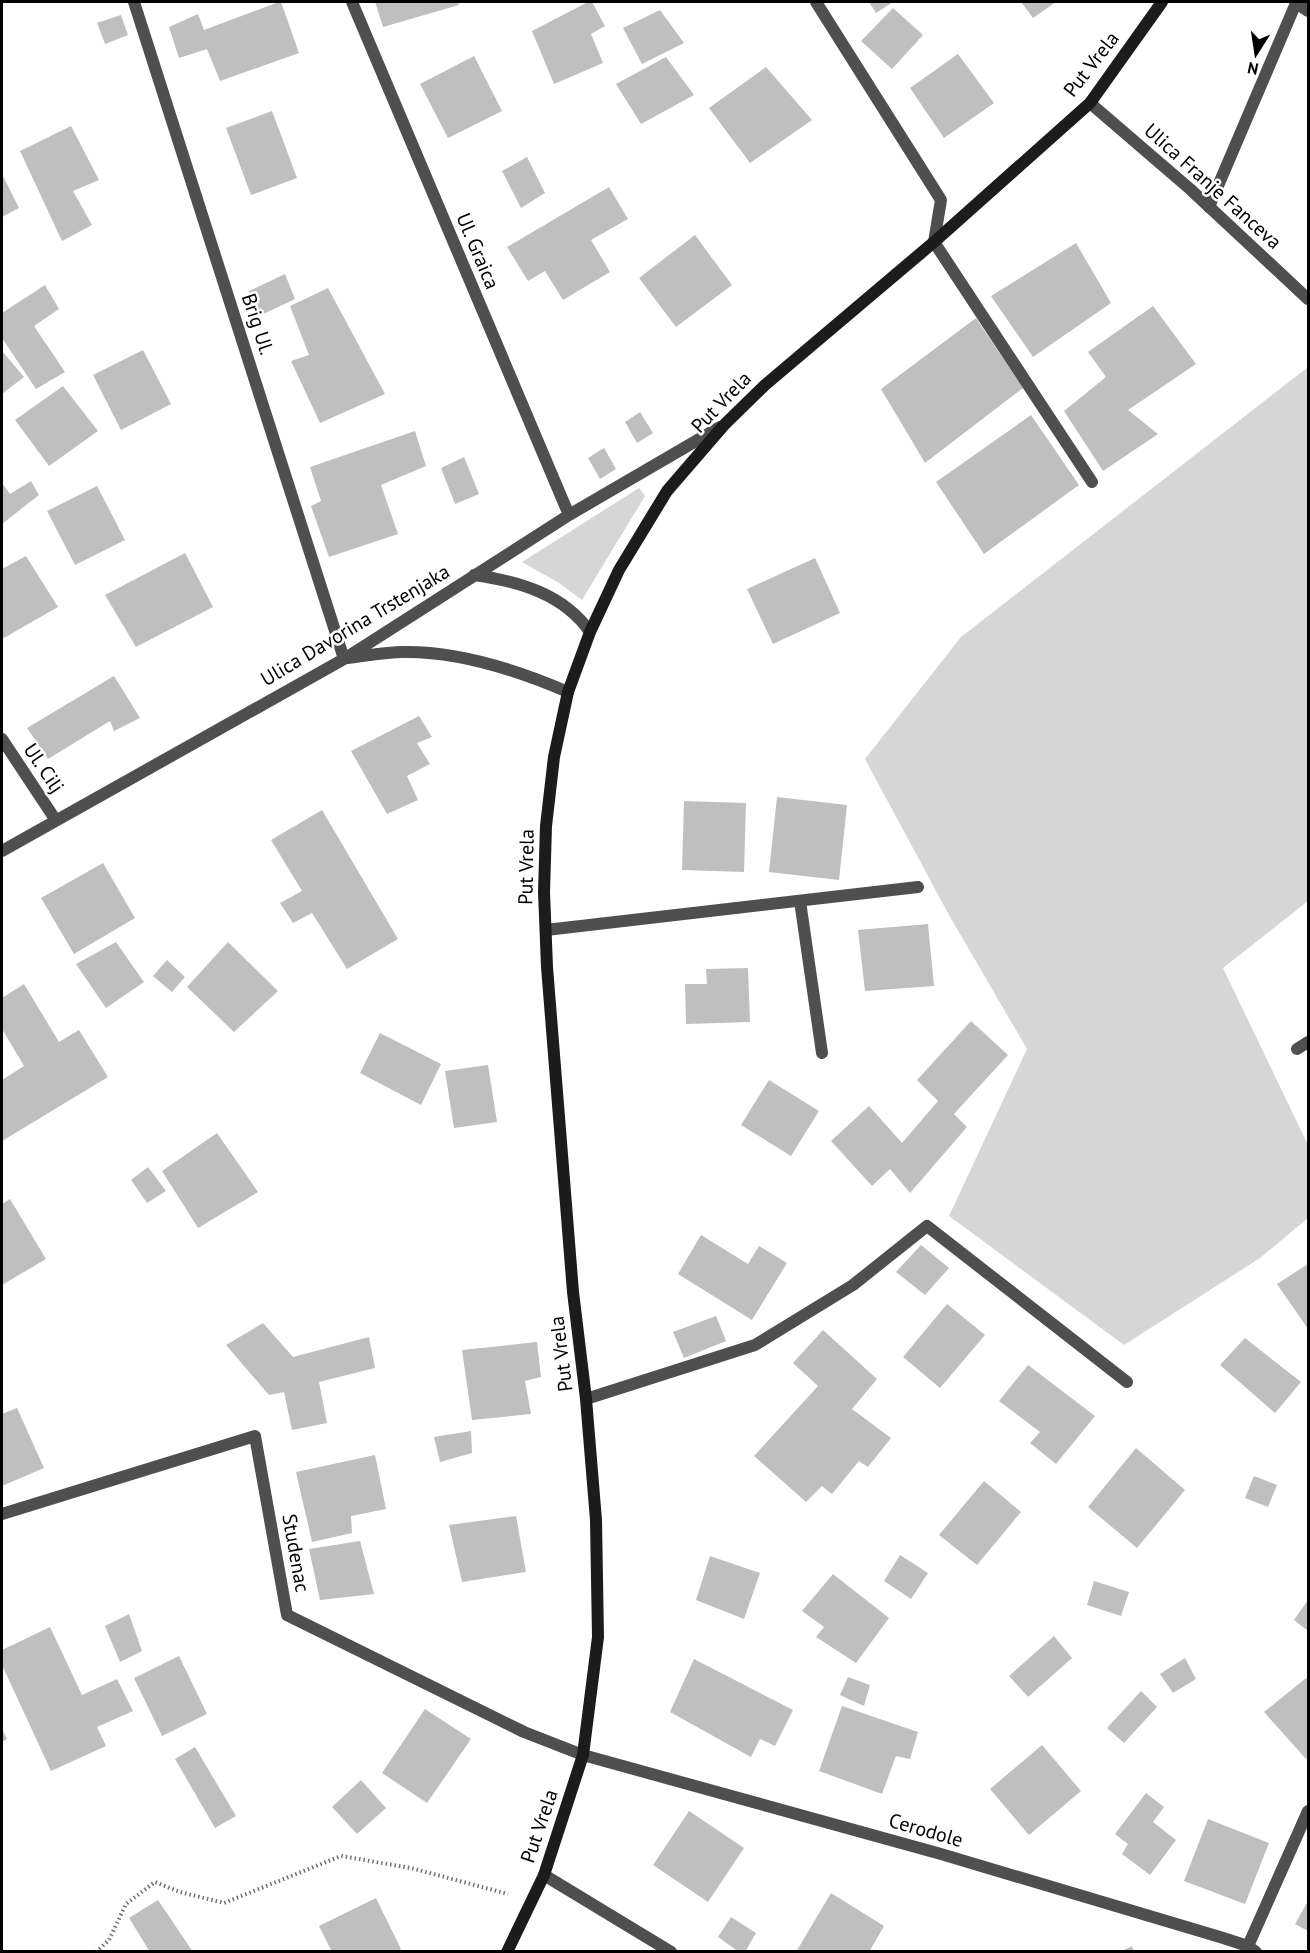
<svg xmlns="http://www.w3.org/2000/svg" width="1310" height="1953" font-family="'PT Sans',sans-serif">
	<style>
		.green { fill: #d6d6d6 }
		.building { fill: #bfbfbf }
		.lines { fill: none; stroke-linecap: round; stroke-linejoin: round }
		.path { stroke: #717171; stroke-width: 4; stroke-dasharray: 1.5 3; stroke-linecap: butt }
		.service { stroke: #4f4f4f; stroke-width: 12 }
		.minor { stroke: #4f4f4f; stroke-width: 12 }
		.secondary { stroke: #1c1c1c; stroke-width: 12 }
		.labels { text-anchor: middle; stroke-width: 5; stroke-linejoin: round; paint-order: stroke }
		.street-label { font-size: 20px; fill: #000; stroke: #fff }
	</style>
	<rect width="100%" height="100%" fill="#fff"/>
	<path class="green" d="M 1308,367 L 1308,901 L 1223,968 L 1308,1145 L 1308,1218 L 1260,1258 L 1124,1345 L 949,1216 L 1027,1049 L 949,915 L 865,759 L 961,637 Z
		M 639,488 L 645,496 L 582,600 L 559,583 L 522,562 Z"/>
	<path class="building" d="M 279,2 L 281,2 L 299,53 L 220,81 L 207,49 L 179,58 L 169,27 L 198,14 L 204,30 Z
		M 375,2 L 458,2 L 459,5 L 383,27 Z
		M 588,2 L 592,2 L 605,26 L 591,34 L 603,63 L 554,84 L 532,31 Z
		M 869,2 L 893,2 L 876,13 Z
		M 1021,2 L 1056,2 L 1033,18 Z
		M 893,8 L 923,35 L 892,69 L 861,41 Z
		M 660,10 L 684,43 L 642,64 L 623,28 Z
		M 121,15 L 128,35 L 105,44 L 97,23 Z
		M 958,54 L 994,103 L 944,138 L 910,88 Z
		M 474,56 L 502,111 L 448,138 L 420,84 Z
		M 666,57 L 694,95 L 641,124 L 616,84 Z
		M 766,67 L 812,120 L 750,163 L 709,108 Z
		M 272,111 L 297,178 L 251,195 L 226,128 Z
		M 71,126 L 99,180 L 73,191 L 92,225 L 62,241 L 20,151 Z
		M 527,157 L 545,193 L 521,208 L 502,171 Z
		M 2,174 L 19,208 L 2,217 Z
		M 609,187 L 628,219 L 591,240 L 610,272 L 563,300 L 545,271 L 528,281 L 507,247 Z
		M 695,235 L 732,285 L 676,327 L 639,278 Z
		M 1076,243 L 1111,303 L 1033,357 L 991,296 Z
		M 285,274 L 295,299 L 259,316 L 249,291 Z
		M 45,285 L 59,309 L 34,326 L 65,372 L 36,389 L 2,338 L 2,313 Z
		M 328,288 L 385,394 L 320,423 L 291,361 L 309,355 L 290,306 Z
		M 1153,306 L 1196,364 L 1128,410 L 1158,434 L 1103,471 L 1064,411 L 1106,377 L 1088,352 Z
		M 976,318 L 1023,388 L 925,463 L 881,389 Z
		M 143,350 L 171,404 L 121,430 L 93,375 Z
		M 2,351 L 24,377 L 2,394 Z
		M 63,386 L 98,431 L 49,466 L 15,420 Z
		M 640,412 L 653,433 L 637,443 L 625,422 Z
		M 1031,415 L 1079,485 L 984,554 L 936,482 Z
		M 415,431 L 426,466 L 381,485 L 398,534 L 329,557 L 311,506 L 321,501 L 310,467 Z
		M 604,448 L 616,469 L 600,479 L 588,458 Z
		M 464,457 L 479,494 L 455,504 L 441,468 Z
		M 31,481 L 39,495 L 2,524 L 2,483 L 10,494 Z
		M 97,486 L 125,540 L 75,565 L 47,511 Z
		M 185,553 L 213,607 L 136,647 L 105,595 Z
		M 26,556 L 58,607 L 2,639 L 2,569 Z
		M 815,558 L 840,613 L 773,644 L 747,589 Z
		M 114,676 L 140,718 L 114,731 L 110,721 L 48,759 L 27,728 Z
		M 419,716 L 432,737 L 417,743 L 430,764 L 407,776 L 418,800 L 387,814 L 351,751 Z
		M 777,797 L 847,805 L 839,880 L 769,872 Z
		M 684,801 L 746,803 L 744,872 L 682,870 Z
		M 322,810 L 398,939 L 347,969 L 312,913 L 293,923 L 280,903 L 302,891 L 271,840 Z
		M 103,863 L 135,918 L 74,954 L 41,898 Z
		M 928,924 L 934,986 L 865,991 L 858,930 Z
		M 116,942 L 144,982 L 106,1008 L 76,964 Z
		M 228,942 L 278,991 L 234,1032 L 187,987 Z
		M 167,960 L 185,977 L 172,992 L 153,976 Z
		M 748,968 L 750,1022 L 686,1024 L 685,984 L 707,984 L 706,969 Z
		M 24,984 L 59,1042 L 79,1030 L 108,1077 L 2,1141 L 2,1080 L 24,1066 L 2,1029 L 2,998 Z
		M 971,1021 L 1008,1055 L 954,1114 L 967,1127 L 910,1193 L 890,1169 L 872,1186 L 831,1141 L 869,1106 L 902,1143 L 938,1101 L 917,1080 Z
		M 380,1033 L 441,1064 L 421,1105 L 360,1073 Z
		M 488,1065 L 497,1122 L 454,1128 L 445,1071 Z
		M 769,1080 L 819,1111 L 791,1156 L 741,1125 Z
		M 217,1133 L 258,1192 L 198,1228 L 162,1171 Z
		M 148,1167 L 166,1191 L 147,1203 L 131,1180 Z
		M 10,1199 L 46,1259 L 2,1285 L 2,1204 Z
		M 701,1235 L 748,1264 L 759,1246 L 787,1263 L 752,1320 L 678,1274 Z
		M 921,1245 L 949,1268 L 925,1295 L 896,1272 Z
		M 1308,1264 L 1308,1329 L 1277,1284 Z
		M 947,1304 L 985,1335 L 940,1388 L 903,1357 Z
		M 716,1316 L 726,1341 L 684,1358 L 673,1332 Z
		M 263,1323 L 293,1357 L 369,1337 L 375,1368 L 319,1382 L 327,1423 L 292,1430 L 284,1392 L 269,1395 L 226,1345 Z
		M 823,1330 L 877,1379 L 852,1409 L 891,1438 L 868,1467 L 859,1461 L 832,1494 L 822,1486 L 806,1502 L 754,1456 L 818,1386 L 793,1363 Z
		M 1245,1338 L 1301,1382 L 1275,1413 L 1220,1365 Z
		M 537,1342 L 541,1377 L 525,1381 L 531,1414 L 472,1420 L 462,1350 Z
		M 1028,1365 L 1095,1416 L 1056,1464 L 1030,1443 L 1040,1432 L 999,1401 Z
		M 17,1408 L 44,1468 L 2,1486 L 2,1414 Z
		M 471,1431 L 472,1453 L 440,1462 L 434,1437 Z
		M 1136,1448 L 1185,1490 L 1137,1548 L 1088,1507 Z
		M 375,1455 L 386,1509 L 351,1516 L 352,1533 L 312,1542 L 296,1472 Z
		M 1254,1476 L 1277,1485 L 1268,1507 L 1245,1498 Z
		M 984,1481 L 1021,1512 L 977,1565 L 939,1535 Z
		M 516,1516 L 526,1572 L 462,1582 L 449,1525 Z
		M 360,1541 L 374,1594 L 320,1600 L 309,1549 Z
		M 900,1555 L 928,1573 L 911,1599 L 884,1581 Z
		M 710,1556 L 760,1573 L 744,1619 L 696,1600 Z
		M 833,1574 L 889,1618 L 856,1663 L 816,1637 L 824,1627 L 802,1611 Z
		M 1094,1581 L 1129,1592 L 1121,1616 L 1087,1605 Z
		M 1308,1600 L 1308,1631 L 1294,1620 Z
		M 129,1614 L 142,1651 L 120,1662 L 105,1626 Z
		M 50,1627 L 82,1695 L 117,1679 L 133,1711 L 97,1727 L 106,1746 L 51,1771 L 2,1665 L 2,1650 Z
		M 1054,1636 L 1072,1658 L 1028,1697 L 1009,1676 Z
		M 179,1656 L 207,1714 L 162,1736 L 134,1678 Z
		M 1185,1658 L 1196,1679 L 1173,1693 L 1160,1674 Z
		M 694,1659 L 793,1710 L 775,1746 L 760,1739 L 751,1757 L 670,1712 Z
		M 848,1677 L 870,1685 L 864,1706 L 840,1695 Z
		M 1306,1678 L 1308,1681 L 1308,1758 L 1306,1759 L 1264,1712 Z
		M 1141,1691 L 1157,1707 L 1124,1743 L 1107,1728 Z
		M 842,1706 L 918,1732 L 910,1759 L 896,1756 L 882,1794 L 819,1771 Z
		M 425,1709 L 471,1739 L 427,1803 L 382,1773 Z
		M 2,1729 L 7,1739 L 2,1742 Z
		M 1042,1745 L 1081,1791 L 1029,1835 L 990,1789 Z
		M 195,1747 L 236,1816 L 215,1828 L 175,1759 Z
		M 361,1780 L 386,1808 L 357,1834 L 332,1807 Z
		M 1146,1793 L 1164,1807 L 1153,1822 L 1176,1840 L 1150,1875 L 1122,1854 L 1128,1844 L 1115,1834 Z
		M 689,1811 L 744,1848 L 708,1902 L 653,1865 Z
		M 1208,1819 L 1269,1843 L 1245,1904 L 1184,1881 Z
		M 831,1893 L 884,1926 L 869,1952 L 796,1952 Z
		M 376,1898 L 401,1949 L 397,1952 L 332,1952 L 319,1926 Z
		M 158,1900 L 193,1952 L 150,1952 L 129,1918 Z
		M 1308,1901 L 1308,1931 L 1295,1924 Z
		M 731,1917 L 756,1933 L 745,1952 L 739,1952 L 718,1937 Z
		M 1132,1946 L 1134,1952 L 1120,1952 Z"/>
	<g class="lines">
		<path class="path" d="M 96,1952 L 109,1940 L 126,1904 L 155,1882 L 180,1892 L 224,1903 L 341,1856 L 411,1868 L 508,1894"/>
		<path class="service" d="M 1209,207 L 1296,3 L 1308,11"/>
		<path class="minor" d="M 134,2 L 344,659
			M 352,2 L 569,515
			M 816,2 L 941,200 L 934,242 L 1092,482
			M 1090,103 L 1190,189 L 1308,299
			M 474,575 C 518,581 564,594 590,632
			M 348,658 C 366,656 385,652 403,652 C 459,651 517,670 568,692
			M 2,739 L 55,819
			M 2,851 L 344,659 L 569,515 L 720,427
			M 800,901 L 822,1053
			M 546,930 L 918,887
			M 1297,1049 L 1308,1042
			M 586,1399 L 755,1345 L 853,1285 L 927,1226 L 1127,1382
			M 2,1514 L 255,1436 L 287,1615 L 524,1732 L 583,1755 L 941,1854 L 1220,1937 L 1248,1946 L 1256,1952
			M 544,1875 L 671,1952
			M 1248,1946 L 1308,1811"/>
		<path class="secondary" d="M 507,1952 L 544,1875 L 583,1755 L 598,1637 L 596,1520 L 586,1399 L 573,1292 L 547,967 L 544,892 L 546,826 L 554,757 L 568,692 L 590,632 L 619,570 L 667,491 L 724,425 L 765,385 L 934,242 L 1090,103 L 1162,2"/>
	</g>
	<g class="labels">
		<g class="street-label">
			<text transform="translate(1091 64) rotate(-52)" y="7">Put Vrela</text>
			<text transform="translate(1213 186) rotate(42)" y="7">Ulica Franje Fanceva</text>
			<text transform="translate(478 251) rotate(67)" y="7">Ul. Graica</text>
			<text transform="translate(258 324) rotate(72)" y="7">Brig Ul.</text>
			<text transform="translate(721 402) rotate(-46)" y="7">Put Vrela</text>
			<text transform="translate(355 625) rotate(-31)" y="7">Ulica Davorina Trstenjaka</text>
			<text transform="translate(44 768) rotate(56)" y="7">Ul. Cilj</text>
			<text transform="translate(526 867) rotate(-89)" y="7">Put Vrela</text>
			<text transform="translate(561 1354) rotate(-97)" y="7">Put Vrela</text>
			<text transform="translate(296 1553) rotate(80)" y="7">Studenac</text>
			<text transform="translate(539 1826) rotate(-71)" y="7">Put Vrela</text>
			<text transform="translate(926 1830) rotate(16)" y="7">Cerodole</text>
		</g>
	</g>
	<rect width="1310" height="1953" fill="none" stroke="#000000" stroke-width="6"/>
	<g transform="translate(1256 54) rotate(192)" stroke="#ffffff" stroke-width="4.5" paint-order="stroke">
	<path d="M0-4.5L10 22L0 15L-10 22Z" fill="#000000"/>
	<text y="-9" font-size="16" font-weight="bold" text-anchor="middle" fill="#000000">N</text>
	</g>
</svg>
